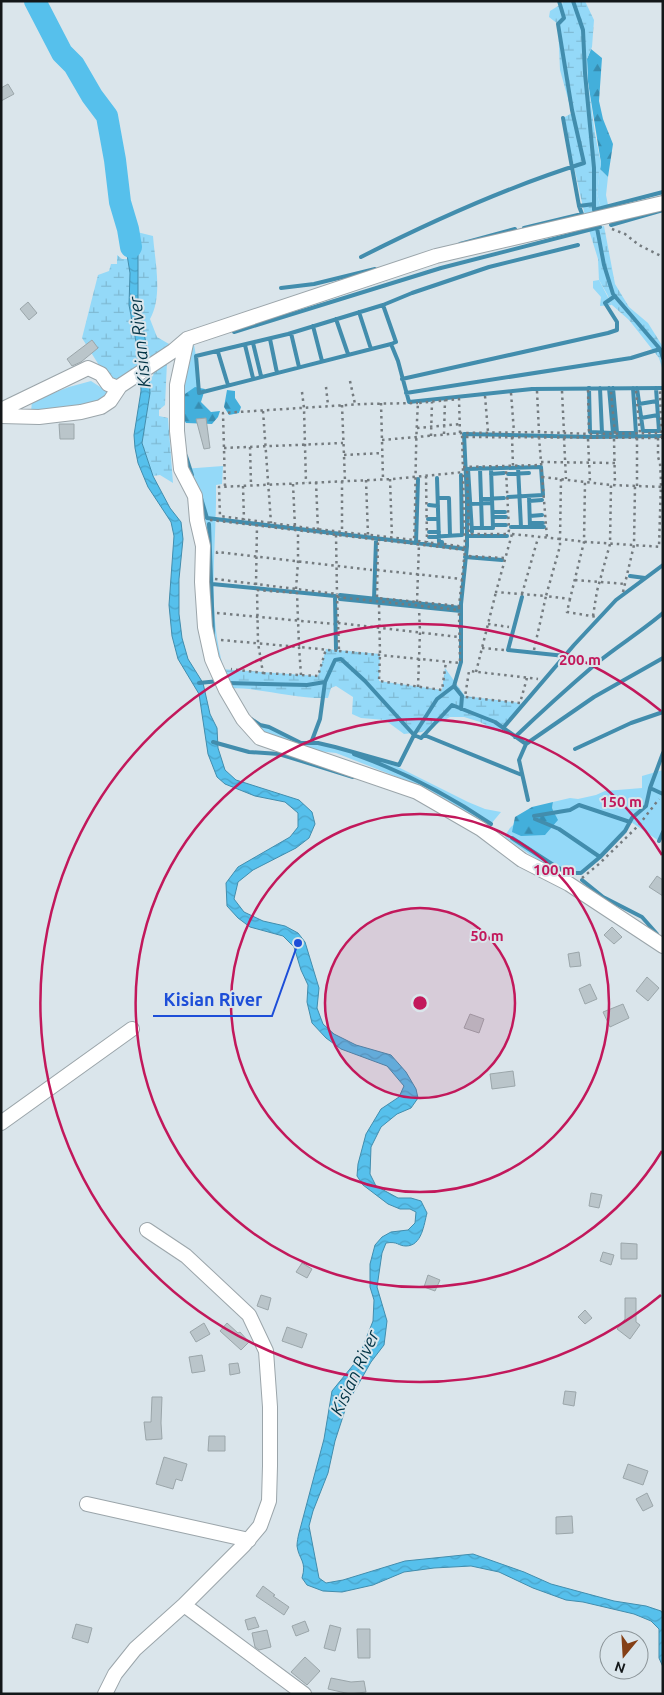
<svg xmlns="http://www.w3.org/2000/svg" width="664" height="1695" font-family="Ubuntu,sans-serif">
	<style>
		.green { fill: #94d9f8 }
		.forest { fill: url(#forest-firs) }
		.wetland { fill: url(#wetland-marsh) }
		.water { fill: url(#water-waves); stroke: #428dad }
		.lines { fill: none; stroke-linecap: round; stroke-linejoin: round }
		.stream { stroke: #428dad; stroke-width: 4 }
		.river { stroke: #56c0ec; stroke-width: 22 }
		.building { fill: #bac5ca; stroke: #9ba6aa }
		.minor-casing { stroke: #9ba5aa; stroke-width: 16 }
		.path { stroke: #747b7f; stroke-width: 2.5; stroke-dasharray: 2.5 4; stroke-linecap: butt }
		.minor { stroke: #fff; stroke-width: 14 }
		.ring { fill: none; stroke: #c2185b; stroke-width: 2.5 }
		.labels { text-anchor: middle; stroke-width: 4; stroke-linejoin: round; paint-order: stroke }
		.water-label { font-size: 18px; font-style: italic; fill: #023446; stroke: #dae5eb }
		.centre { fill: #c2185b; stroke: #dae5eb; stroke-width: 2.5 }
		.ring-label { font-size: 15px; text-anchor: middle; font-weight: bold; fill: #c2185b; stroke: #dae5eb; stroke-width: 4; stroke-linejoin: round; paint-order: stroke }
		.leader { fill: none; stroke: #1d4ed8; stroke-width: 2 }
		.callout-dot { fill: #1d4ed8; stroke: #dae5eb; stroke-width: 2 }
		.callout-label { font-size: 18px; text-anchor: middle; font-weight: bold; fill: #1d4ed8; stroke: #dae5eb; stroke-width: 4; stroke-linejoin: round; paint-order: stroke }
	</style>
	<defs>
		<pattern id="forest-firs" width="22" height="20" patternUnits="userSpaceOnUse" patternTransform="scale(1.25)"><rect width="22" height="20" fill="#43afdb"/><path d="M5 1l3.5 6h-7zM16 11l3.5 6h-7z" fill="#378db1"/></pattern>
		<pattern id="wetland-marsh" width="20" height="14" patternUnits="userSpaceOnUse" patternTransform="scale(1.25)"><rect width="20" height="14" fill="#94d9f8"/><path d="M1 5h8M5 5V1M11 12h8M15 12V8" fill="none" stroke="#7fbad4"/></pattern>
		<pattern id="water-waves" width="16" height="10" patternUnits="userSpaceOnUse" patternTransform="scale(1.25)"><rect width="16" height="10" fill="#56c0ec"/><path d="M0 5q4-4 8 0t8 0" fill="none" stroke="#4aa4ca"/></pattern>
	</defs>
	<rect width="100%" height="100%" fill="#dae5eb"/>
	<path class="green" d="M 600,169 L 608,177 L 606,195 L 609,210 L 602,212 L 597,194 Z
		M 599,280 L 612,305 L 600,306 L 601,297 L 593,288 L 593,281 Z
		M 193,339 L 196,356 L 200,394 L 181,399 Z
		M 91,381 L 108,392 L 102,400 L 85,406 L 31,412 L 32,401 L 69,387 Z
		M 223,466 L 222,484 L 216,485 C 217,545 206,610 224,669 L 221,669 L 215,660 L 207,582 L 183,469 Z
		M 249,717 L 260,725 L 269,727 L 301,743 L 318,743 L 351,751 L 398,767 L 468,802 L 485,809 L 501,812 L 491,824 L 487,826 L 445,799 L 415,784 L 336,753 L 293,748 L 261,735 Z
		M 663,770 L 663,832 L 659,841 L 631,822 C 623,836 597,863 583,872 C 579,874 568,874 564,874 C 556,873 514,844 505,837 C 512,816 537,818 556,816 L 552,808 L 553,802 L 570,798 L 578,799 L 596,795 L 605,791 L 642,788 L 642,776 Z"/>
	<path class="forest" d="M 591,49 L 602,58 L 599,101 L 603,119 L 613,144 L 608,177 L 600,169 L 601,163 L 588,82 L 587,59 Z
		M 195,387 L 205,389 L 201,402 L 211,412 L 220,411 L 218,417 L 212,424 L 186,423 L 172,403 Z
		M 227,390 L 235,391 L 235,398 L 241,407 L 239,413 L 229,415 L 224,407 Z
		M 553,802 L 552,808 L 558,820 L 545,835 L 521,836 L 512,832 L 515,817 L 532,807 Z"/>
	<path class="wetland" d="M 562,1 L 585,1 L 594,20 L 592,47 L 587,59 L 588,82 L 595,134 L 601,163 L 597,194 L 602,212 L 585,216 L 563,118 L 572,113 L 560,70 L 558,24 L 549,17 L 550,11 L 563,3 Z
		M 604,226 L 615,284 L 629,307 L 648,323 L 663,347 L 663,371 L 659,358 L 629,320 L 612,305 L 607,294 L 599,280 L 598,259 L 589,230 Z
		M 133,231 L 153,236 C 155,262 163,296 150,319 L 157,337 L 169,344 L 154,359 L 148,362 L 138,299 L 138,247 Z
		M 117,255 L 122,259 L 128,259 L 130,273 L 129,305 L 140,366 L 130,370 L 115,384 L 102,370 L 82,338 L 98,275 L 109,271 L 111,264 L 117,264 Z
		M 167,362 L 165,405 L 159,410 L 159,416 L 168,418 L 173,483 L 160,475 L 153,476 L 142,443 L 150,393 L 149,378 L 153,376 L 154,371 Z
		M 326,649 L 380,654 L 379,681 L 442,690 L 445,668 L 465,696 L 520,703 L 522,707 L 499,732 L 480,722 L 464,717 L 450,717 L 422,732 L 404,734 L 385,720 L 361,718 L 352,714 L 353,697 L 336,686 L 331,688 L 328,698 C 295,699 263,688 230,688 L 221,669 L 318,676 Z"/>
	<path class="water" d="M 124,217 L 128,218 L 138,247 L 138,299 L 148,355 L 150,393 L 142,443 L 153,476 L 170,508 L 181,522 L 183,539 L 179,579 L 179,614 L 182,638 L 188,659 L 203,683 L 210,714 L 217,728 L 218,748 L 225,770 L 236,780 L 299,800 L 312,812 L 315,824 L 309,838 L 296,848 L 253,870 L 238,882 L 234,899 L 244,912 L 263,921 L 285,926 L 298,933 L 305,942 L 319,988 L 317,1008 L 323,1024 L 334,1034 L 356,1045 L 391,1055 L 406,1072 L 416,1089 L 418,1098 L 411,1108 L 397,1114 L 381,1127 L 371,1147 L 370,1174 L 376,1186 L 398,1198 L 411,1198 L 421,1201 L 427,1213 C 424,1224 422,1246 406,1246 C 398,1246 398,1241 386,1243 L 382,1253 L 377,1287 L 387,1321 L 384,1345 L 371,1362 L 347,1404 L 335,1441 L 328,1473 L 313,1511 L 309,1526 L 319,1578 L 326,1583 L 343,1580 L 405,1561 L 473,1554 L 524,1572 L 551,1584 L 614,1601 L 646,1606 L 661,1611 L 663,1614 L 663,1667 L 659,1658 L 659,1629 L 651,1621 L 634,1614 L 583,1602 L 566,1600 L 533,1588 L 499,1572 L 471,1566 L 434,1568 L 404,1572 L 373,1585 L 342,1592 L 323,1591 L 307,1585 L 302,1578 C 307,1561 299,1560 297,1546 C 297,1542 298,1537 299,1533 L 324,1439 L 332,1391 L 358,1359 L 373,1321 L 374,1300 L 370,1287 L 370,1264 L 375,1245 L 382,1237 L 391,1232 L 408,1230 L 415,1223 L 416,1212 L 410,1209 L 400,1209 L 388,1204 L 363,1185 L 357,1176 L 358,1164 L 366,1134 L 381,1109 L 399,1097 L 404,1086 L 387,1066 L 341,1049 L 326,1038 L 312,1023 L 307,1002 L 308,985 L 301,970 L 294,947 L 283,936 L 250,927 L 238,918 L 227,906 L 226,883 L 238,867 L 290,837 L 298,827 L 298,813 L 285,802 L 255,796 L 225,784 L 217,777 L 208,754 L 199,694 L 178,659 L 172,636 L 169,605 L 174,536 L 171,522 L 148,487 L 138,463 L 135,448 L 134,435 L 141,391 L 140,363 L 129,305 L 130,273 L 121,218 Z"/>
	<g class="lines">
		<path class="stream" d="M 573,1 L 583,30 L 585,73 L 594,168 L 594,210 L 663,192
			M 563,118 L 579,206
			M 611,225 L 663,210
			M 524,228 L 582,214 L 579,206 L 594,204
			M 597,228 L 604,265 L 613,294 L 660,349 L 663,358
			M 460,244 L 515,229
			M 361,257 C 432,221 507,187 584,163 L 572,110 L 558,24 L 564,18 L 559,1
			M 281,288 L 314,284 L 375,269
			M 383,305 L 396,342 L 391,344 L 398,361 L 409,402 L 532,389 L 663,388
			M 359,312 L 371,349
			M 336,319 L 348,354
			M 313,326 L 322,361
			M 234,332 L 441,268 L 600,227
			M 291,333 L 299,367
			M 270,339 L 277,373
			M 253,343 L 261,376
			M 391,344 L 199,393 L 196,356 L 288,334 L 383,305 L 412,293 L 489,267 L 578,245
			M 245,345 L 253,378
			M 218,352 L 228,385
			M 402,379 L 608,333 L 617,330 L 617,322 L 605,303 L 615,296
			M 589,388 L 590,432 L 613,433 L 609,388
			M 600,388 L 602,433
			M 613,388 L 617,433 L 636,433 L 633,388
			M 637,388 L 643,431 L 659,431 L 656,388
			M 406,393 L 631,358 L 660,349
			M 639,404 L 657,401
			M 641,418 L 658,415
			M 186,456 L 192,475
			M 518,467 L 521,527 L 544,527
			M 466,469 L 541,467 L 543,495 L 508,497
			M 468,469 L 472,532
			M 491,474 L 504,473
			M 508,474 L 529,473
			M 437,478 L 439,542 L 442,542 L 442,546
			M 529,496 L 530,527
			M 201,498 L 207,518 L 466,549
			M 438,498 L 449,498 L 450,536
			M 481,499 L 504,498
			M 529,501 L 542,500
			M 470,504 L 492,503
			M 429,505 L 438,506
			M 493,512 L 505,512
			M 530,516 L 542,515
			M 493,517 L 506,517
			M 428,519 L 438,519
			M 530,523 L 543,523
			M 209,524 L 213,634
			M 493,525 L 506,525
			M 511,527 L 521,527
			M 472,528 L 482,528 L 480,468
			M 482,528 L 493,528 L 491,468
			M 429,532 L 439,532
			M 467,536 L 507,536
			M 429,537 L 462,535 L 461,475
			M 416,543 L 418,479
			M 465,557 L 502,560
			M 630,576 L 645,578
			M 212,584 L 335,596 L 336,649
			M 340,595 L 461,608
			M 522,597 L 508,650 L 565,656
			M 340,599 L 461,611
			M 374,599 L 376,541
			M 199,683 L 219,681
			M 227,683 L 307,685 L 325,682 L 335,660 L 341,659 L 365,681 L 414,735 L 421,738 L 424,735 L 522,775
			M 454,686 L 462,696 L 461,709
			M 251,719 L 260,725 L 269,727 L 301,743 L 318,743 L 335,747 L 399,765 L 414,735 L 437,699 L 454,686 L 461,662 L 461,604 L 467,546 L 467,499 L 464,434 L 592,437 L 663,436
			M 503,728 L 574,645 L 616,600 L 663,565
			M 424,735 L 452,705 L 495,722 L 526,744
			M 515,737 C 542,711 570,686 598,662 C 619,645 642,631 663,613
			M 213,742 L 249,752 L 279,754 L 353,777
			M 311,743 L 320,719 L 325,682
			M 575,749 L 631,723 L 663,712
			M 354,754 C 404,772 447,794 491,824
			M 650,788 L 663,794
			M 528,800 L 519,760 L 526,744 L 594,697 L 663,658
			M 534,816 L 570,810 L 579,805 L 630,822
			M 535,819 L 559,829 L 600,857
			M 512,838 L 558,868 L 572,873 L 581,873 L 600,857 L 625,831 L 632,818 L 646,806 L 650,788 L 663,753
			M 659,841 L 663,832
			M 582,880 L 603,897 L 642,917 L 657,934"/>
		<path class="river" d="M 35,1 L 62,53 L 74,65 L 92,96 L 107,116 L 115,160 L 120,202 L 128,229 L 131,247"/>
	</g>
	<path class="building" d="M 8,84 L 14,94 L 1,101 L 1,88 Z
		M 28,302 L 37,313 L 29,320 L 20,309 Z
		M 92,340 L 98,348 L 81,362 L 72,366 L 67,359 Z
		M 206,418 L 210,448 L 204,449 L 196,419 Z
		M 59,424 L 74,424 L 74,439 L 60,439 Z
		M 657,876 L 663,880 L 663,896 L 649,887 Z
		M 612,927 L 622,937 L 614,944 L 604,935 Z
		M 579,952 L 581,966 L 570,967 L 568,954 Z
		M 647,977 L 659,988 L 648,1001 L 636,991 Z
		M 590,984 L 597,999 L 585,1004 L 579,989 Z
		M 623,1004 L 629,1018 L 610,1027 L 603,1012 Z
		M 470,1014 L 484,1019 L 479,1033 L 464,1028 Z
		M 513,1071 L 515,1086 L 492,1089 L 490,1074 Z
		M 591,1193 L 602,1195 L 599,1208 L 589,1206 Z
		M 621,1243 L 637,1244 L 637,1259 L 621,1259 Z
		M 603,1252 L 614,1255 L 611,1265 L 600,1261 Z
		M 302,1263 L 312,1269 L 307,1278 L 296,1272 Z
		M 428,1275 L 440,1280 L 435,1291 L 424,1287 Z
		M 261,1295 L 271,1298 L 268,1310 L 257,1306 Z
		M 625,1298 L 636,1298 L 636,1322 L 640,1325 L 630,1339 L 617,1329 L 625,1319 Z
		M 585,1310 L 592,1318 L 585,1324 L 578,1317 Z
		M 204,1323 L 210,1334 L 196,1342 L 190,1332 Z
		M 227,1323 L 238,1333 L 240,1332 L 249,1342 L 241,1350 L 220,1331 Z
		M 287,1327 L 307,1334 L 302,1348 L 282,1341 Z
		M 202,1355 L 205,1371 L 192,1373 L 189,1357 Z
		M 238,1363 L 240,1373 L 230,1375 L 229,1364 Z
		M 565,1391 L 576,1392 L 574,1406 L 563,1404 Z
		M 152,1397 L 162,1397 L 161,1423 L 162,1439 L 146,1440 L 144,1422 L 151,1422 Z
		M 209,1436 L 225,1436 L 225,1451 L 208,1451 Z
		M 164,1457 L 187,1464 L 182,1481 L 176,1479 L 173,1489 L 156,1484 Z
		M 628,1464 L 648,1471 L 643,1485 L 623,1478 Z
		M 647,1493 L 653,1506 L 643,1511 L 636,1499 Z
		M 572,1516 L 573,1533 L 556,1534 L 556,1517 Z
		M 263,1586 L 275,1595 L 273,1596 L 289,1607 L 284,1615 L 256,1596 Z
		M 255,1617 L 259,1627 L 248,1630 L 245,1620 Z
		M 305,1621 L 309,1631 L 296,1636 L 292,1626 Z
		M 76,1624 L 92,1628 L 88,1643 L 72,1638 Z
		M 330,1625 L 341,1628 L 335,1651 L 324,1648 Z
		M 357,1629 L 370,1629 L 370,1658 L 358,1658 Z
		M 267,1630 L 271,1647 L 259,1650 L 255,1647 L 252,1633 Z
		M 305,1657 L 320,1671 L 307,1685 L 291,1672 Z
		M 331,1678 L 351,1682 L 364,1681 L 366,1692 L 350,1694 L 328,1689 Z"/>
	<g class="lines">
		<g class="minor-casing">
			<path id="minor" d="M 187,339 L 177,385 L 177,431 L 181,469 L 195,496 L 197,520 L 203,546 L 202,582 L 205,627 L 212,659 L 226,690 L 243,719 L 260,738 L 417,792 L 481,829 L 522,860 L 569,884 L 663,946
				M 1,410 L 88,368 L 101,374 L 108,384 L 118,388
				M 1,416 L 39,417 L 81,412 L 101,407 L 110,401 L 120,386 L 173,351 L 187,339 L 436,256 L 663,203
				M 1,1123 L 132,1029
				M 87,1504 L 249,1540
				M 184,1605 L 304,1694
				M 105,1694 L 115,1674 L 135,1649 L 184,1605 L 244,1545 L 260,1526 L 269,1501 L 270,1466 L 270,1407 L 266,1351 L 249,1315 L 186,1256 L 147,1230"/>
		</g>
		<path class="path" d="M 612,229 L 625,234 L 639,245 L 663,257
			M 350,381 L 355,404
			M 326,387 L 328,405
			M 588,390 L 589,434
			M 537,391 L 539,432
			M 562,391 L 564,433
			M 636,391 L 640,434
			M 302,392 L 304,408 L 306,483
			M 611,392 L 615,434
			M 511,393 L 514,432
			M 485,396 L 488,432
			M 381,403 L 383,479
			M 342,405 L 345,481
			M 263,411 L 271,523
			M 417,428 L 460,424
			M 460,433 L 459,399 L 418,403 C 415,449 416,495 414,540 L 308,528 L 220,516 L 219,487 L 393,479 L 464,472
			M 444,434 L 445,400
			M 431,436 L 432,402
			M 466,437 L 658,438 L 661,438 L 661,433
			M 512,437 L 513,466
			M 539,437 L 547,538
			M 564,438 L 566,479
			M 637,438 L 637,486
			M 658,438 L 658,457 L 660,463 L 661,482 L 659,547
			M 588,439 L 590,482
			M 614,439 L 615,485
			M 382,440 L 462,433 L 538,432 L 591,434 L 661,433 L 660,390
			M 250,447 L 251,485
			M 224,448 L 343,443
			M 344,455 L 382,453
			M 541,462 L 615,463
			M 463,467 L 541,465
			M 467,471 L 469,534 L 508,534 L 509,530 L 506,470
			M 426,476 L 427,542
			M 542,477 L 611,485 L 663,487
			M 390,479 L 392,538
			M 561,479 L 560,539 L 587,542 L 663,547
			M 366,480 L 368,535
			M 342,481 L 342,532
			M 316,482 L 318,530
			M 293,484 L 295,527
			M 225,486 L 223,413 L 363,404 L 418,403
			M 243,486 L 244,520
			M 210,520 L 465,550 L 459,606 L 377,598 L 378,540
			M 512,534 L 560,539 L 560,546 L 546,596 L 496,592 Z
			M 336,535 L 337,594
			M 418,541 L 441,544
			M 444,544 L 465,547 L 462,433
			M 217,554 L 217,552 L 372,570
			M 469,556 L 504,558
			M 377,570 L 462,579
			M 215,579 L 337,594 L 339,651 L 299,647 L 297,593 L 257,590 L 258,643 L 263,673 L 231,669
			M 575,580 L 625,584
			M 256,585 L 257,525
			M 296,589 L 298,562 L 298,531
			M 623,592 L 634,545 L 635,486
			M 522,594 L 538,538
			M 337,597 L 459,610 L 459,606
			M 570,599 L 567,612 L 597,617
			M 417,602 L 419,544
			M 379,605 L 380,654 L 379,681 L 442,690 L 446,662
			M 217,613 L 334,624
			M 593,616 L 597,591 L 610,544 L 611,485
			M 338,623 L 459,637
			M 488,624 L 509,627
			M 221,640 L 299,647 L 301,675
			M 482,648 L 504,650
			M 534,650 L 546,596 L 570,599 L 584,542 L 585,482
			M 339,651 L 460,663 L 459,613
			M 476,672 L 496,592
			M 263,673 L 318,676 L 326,649
			M 527,678 L 520,703 L 465,697 L 469,671 L 538,679
			M 418,687 L 420,632 L 419,609
			M 582,878 L 599,864 L 638,826 L 659,799"/>
		<use href="#minor" class="minor"/>
	</g>
	<circle cx="420" cy="1003" r="95" fill="#c2185b" fill-opacity=".12"/>
	<g class="ring">
		<circle cx="420" cy="1003" r="95"/>
		<circle cx="420" cy="1003" r="189"/>
		<path d="M662 1151A284 284 0 1 1 662 855"/>
		<path d="M661 1295A379 379 0 1 1 661 711"/>
	</g>
	<g class="labels">
		<g class="water-label">
			<text transform="translate(140 342) rotate(-96)" y="6">Kisian River</text>
			<text transform="translate(355 1373) rotate(-65)" y="6">Kisian River</text>
		</g>
	</g>
	<circle cx="420" cy="1003" r="8" class="centre"/>
	<g class="ring-label">
		<text x="580" y="665">200 m</text>
		<text x="621" y="807">150 m</text>
		<text x="554" y="875">100 m</text>
		<text x="487" y="941">50 m</text>
	</g>
	<path class="leader" d="M298 943L272 1016H153"/>
	<circle class="callout-dot" cx="298" cy="943" r="5"/>
	<g class="callout-label">
		<text x="213" y="1006">Kisian River</text>
	</g>
	<rect width="664" height="1695" fill="none" stroke="#131719" stroke-width="5"/>
	<g transform="translate(624 1655) rotate(198)"><circle r="24" fill="#dae5eb" stroke="#8a9397"/>
	<path d="M0-4L9 19L0 12L-9 19Z" fill="#843f15"/>
	<text y="-8" font-size="14" font-weight="bold" text-anchor="middle" fill="#131719">N</text>
	</g>
</svg>
